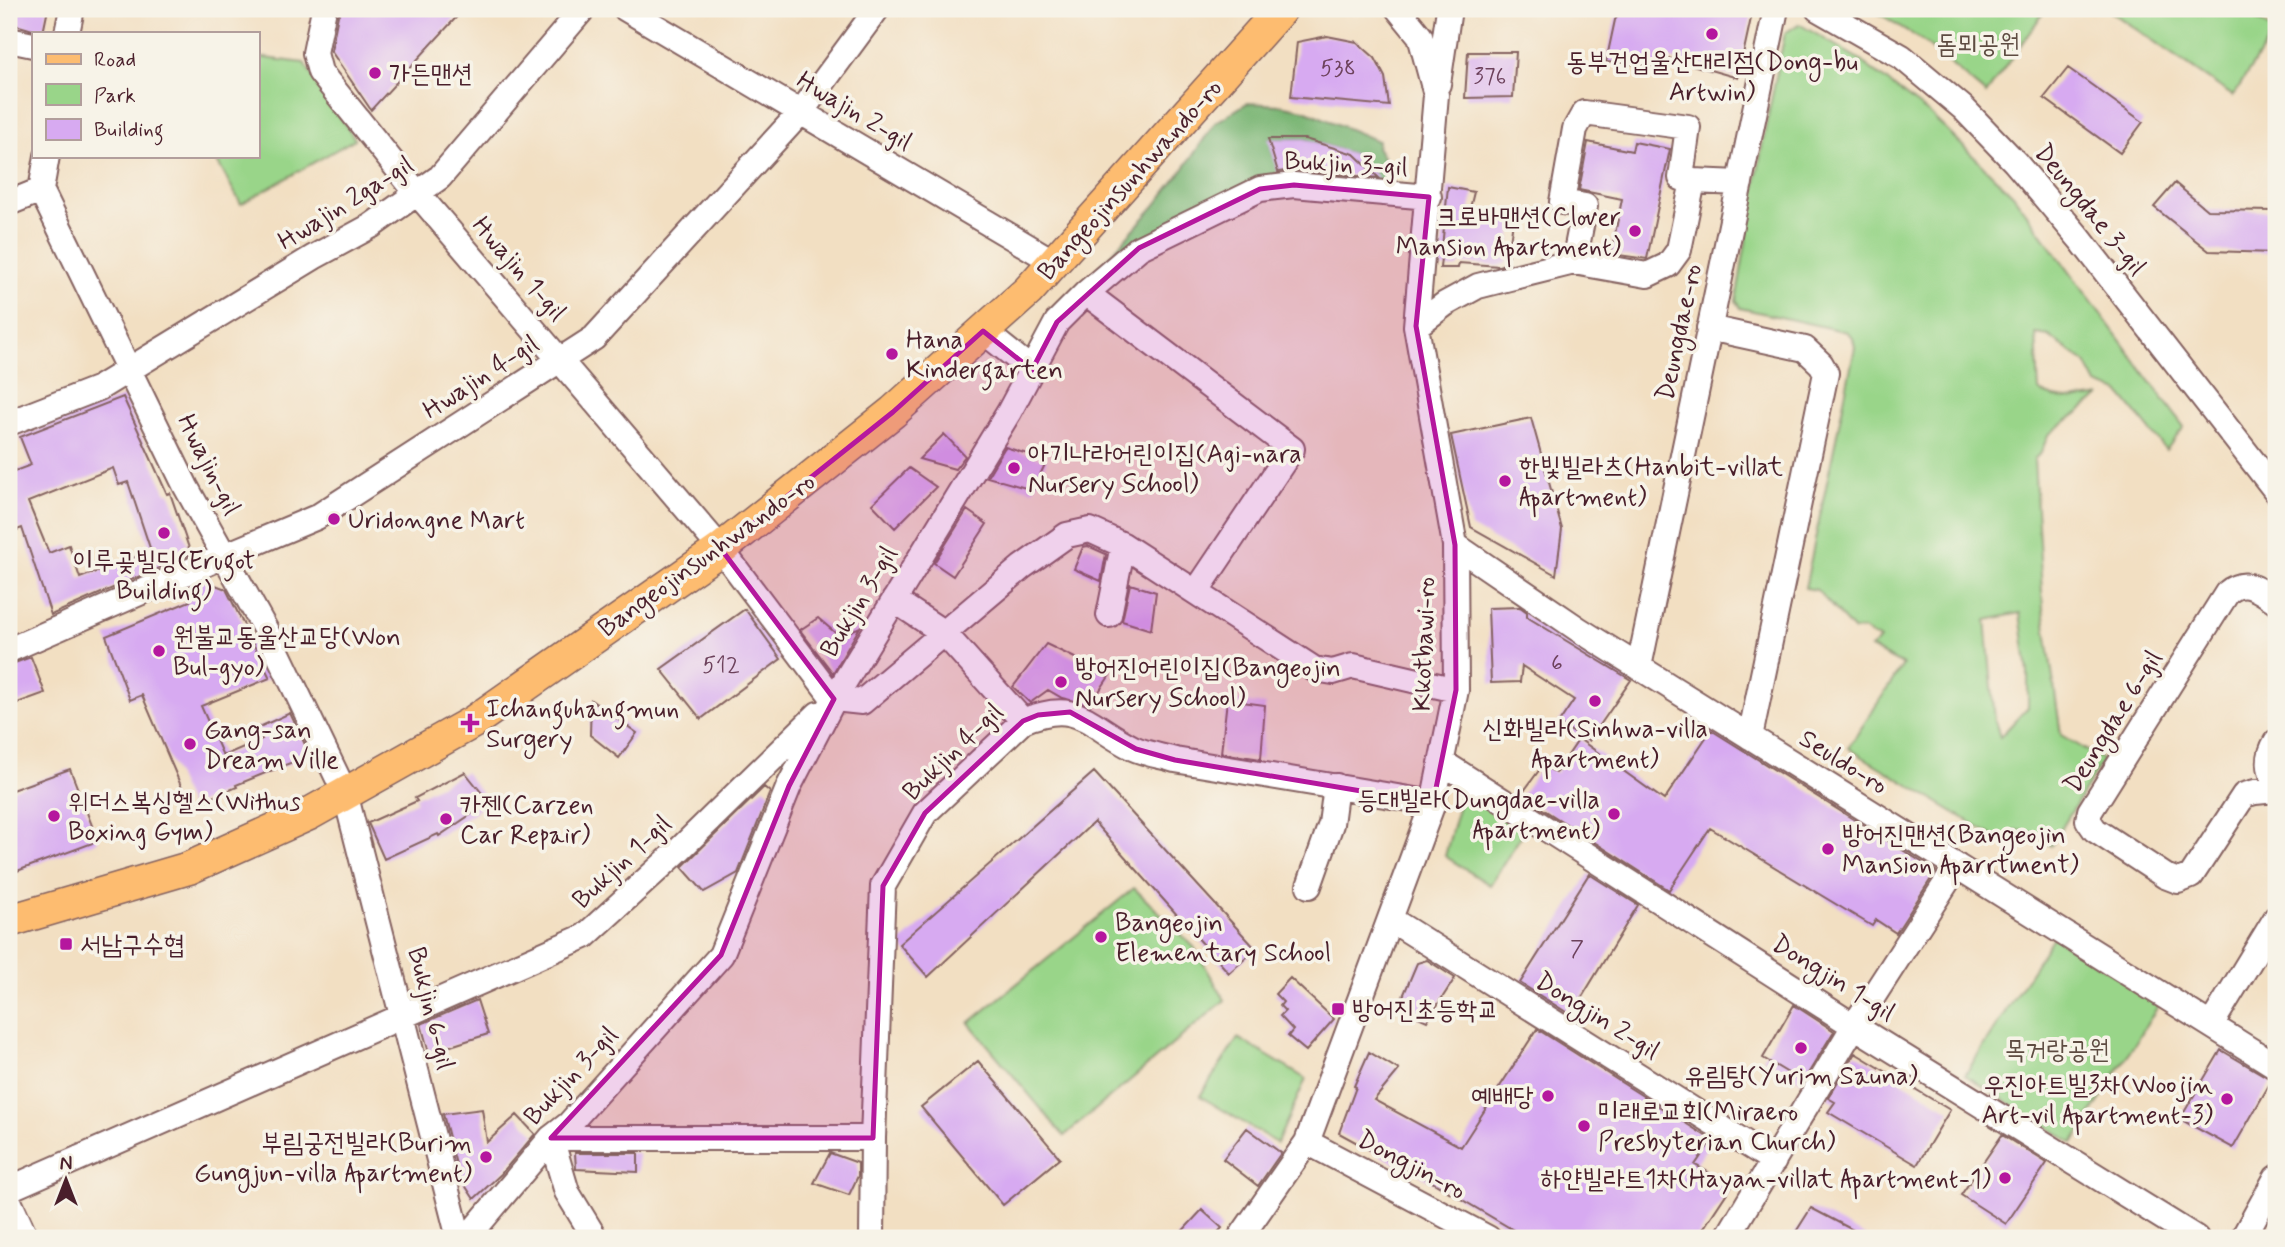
<svg xmlns="http://www.w3.org/2000/svg" width="2285" height="1247" font-family="Mynerve,'Poor Story',sans-serif">
	<style>
		.green { fill: #99d589; stroke: #727a5a; stroke-width: 2; fill-rule: evenodd }
		.forest { fill: #7ab675; stroke: #626a50; stroke-width: 2 }
		.building { fill: #d7aaf1; fill-rule: evenodd }
		.lines { fill: none; stroke-linecap: round; stroke-linejoin: round }
		.minor-casing { stroke: #856260; stroke-width: 28 }
		.major-casing { stroke: #856260; stroke-width: 35 }
		.minor { stroke: #fff; stroke-width: 24 }
		.major { stroke: #fdbc70; stroke-width: 32 }
		.marked { fill: #b5179e; fill-opacity: 0.2; stroke: #b5179e; stroke-width: 5; stroke-linejoin: round }
		.poi-dot { fill: #b5179e; stroke: #f7f3e8; stroke-width: 2.5 }
		.labels { text-anchor: middle; stroke-width: 7; stroke-linejoin: round; paint-order: stroke }
		.number-label { font-size: 23px; fill: #6d425c }
		.park-label { font-size: 26px; fill: #5e4c42; stroke: #f7f3e8 }
		.poi-label { font-size: 26px; fill: #4a1f2b; stroke: #f7f3e8; text-anchor: start }
		.street-label { font-size: 26px; fill: #4a1f2b; stroke: #f7f3e8 }
	</style>
	<rect width="100%" height="100%" fill="#f7f3e8"/>
	<filter id="ink" filterUnits="userSpaceOnUse"><feTurbulence type="fractalNoise" baseFrequency=".0143" numOctaves="2"/><feDisplacementMap in="SourceGraphic" scale="14" xChannelSelector="R" yChannelSelector="G"/><feConvolveMatrix kernelMatrix="1 2 1 2 8 2 1 2 1" color-interpolation-filters="sRGB"/></filter>
	<filter id="wash" filterUnits="userSpaceOnUse"><feTurbulence type="fractalNoise" baseFrequency=".00686" numOctaves="4" result="noise"/><feDisplacementMap in="SourceGraphic" scale="28" xChannelSelector="R" yChannelSelector="G"/><feGaussianBlur stdDeviation="1.57" result="paint"/><feColorMatrix in="noise" values="0 0 0 0 0 0 0 0 0 0 0 0 0 0 0 0 0 1.4 0 .05"/><feComposite in="paint" operator="in"/></filter>
	<g filter="url(#wash)">
		<rect width="100%" height="100%" fill="#f2dfc2"/>
		<path class="green" d="M 1872,9 L 2046,9 L 1986,94 L 1920,39 Z
			M 2112,9 L 2242,9 L 2274,31 L 2233,96 L 2110,11 Z
			M 1799,24 L 1857,58 L 1932,116 L 2013,195 L 2184,427 L 2166,450 L 2119,392 L 2097,384 L 2086,363 L 2049,336 L 2036,334 L 2039,391 C 2059,402 2079,400 2101,396 L 2048,435 L 2041,453 L 2034,459 L 2043,609 L 2061,735 L 2103,760 L 2051,846 L 2034,833 L 2015,830 L 2008,845 L 1848,748 L 1903,665 L 1870,648 L 1880,640 L 1863,630 L 1854,631 L 1817,590 L 1805,588 L 1855,347 L 1853,338 L 1847,332 L 1740,308 L 1736,301 L 1764,135 L 1785,33 ZM 2020,613 L 2028,673 L 2028,707 L 2000,737 L 1995,721 L 1986,620 Z
			M 257,57 L 304,63 L 355,139 L 241,204 L 214,156 L 257,156 Z
			M 1464,786 L 1528,825 L 1490,885 L 1445,856 Z
			M 1134,888 L 1194,947 L 1225,1000 L 1064,1136 L 969,1023 Z
			M 2053,937 L 2160,1003 L 2073,1143 L 1965,1075 Z
			M 1238,1038 L 1306,1079 L 1277,1143 L 1200,1096 Z"/>
		<path class="forest" d="M 1247,103 L 1280,105 L 1304,110 L 1378,141 L 1377,147 L 1394,174 L 1382,182 L 1367,183 L 1374,173 L 1353,154 L 1305,139 L 1269,139 L 1278,172 L 1094,273 L 1154,207 L 1185,167 L 1215,123 Z"/>
		<g id="blocks">
			<path class="building" d="M 9,9 L 48,9 L 43,33 L 9,23 Z
				M 343,9 L 464,9 L 371,110 L 331,51 L 338,15 Z
				M 1622,9 L 1753,9 L 1738,78 L 1668,58 L 1667,67 L 1606,62 L 1615,20 Z
				M 1327,36 L 1357,42 L 1375,58 L 1385,77 L 1389,106 L 1291,97 L 1297,42 Z
				M 1468,52 L 1516,52 L 1513,97 L 1465,98 Z
				M 2068,68 L 2143,122 L 2120,153 L 2044,98 Z
				M 1268,139 L 1305,139 L 1354,154 L 1379,178 L 1295,170 L 1278,172 Z
				M 1588,142 L 1632,151 L 1634,142 L 1670,149 L 1647,259 L 1611,254 L 1622,199 L 1579,190 Z
				M 2175,183 L 2207,210 L 2276,211 L 2276,253 L 2209,251 L 2154,207 Z
				M 1448,187 L 1474,192 L 1469,212 L 1514,214 L 1507,263 L 1499,266 L 1459,263 L 1458,268 L 1440,268 Z
				M 123,397 L 167,494 L 170,493 L 191,554 L 51,615 L 22,528 L 9,533 L 9,457 L 15,471 L 31,465 L 20,437 ZM 113,468 L 119,485 L 128,482 L 151,551 L 80,578 L 69,545 L 49,553 L 28,502 Z
				M 1531,418 L 1562,529 L 1556,575 L 1471,527 L 1451,435 Z
				M 944,434 L 965,456 L 955,469 L 919,459 Z
				M 1005,447 L 1047,460 L 1033,490 L 987,477 Z
				M 909,468 L 936,487 L 895,528 L 872,504 Z
				M 967,510 L 987,524 L 953,576 L 934,563 Z
				M 1088,546 L 1106,554 L 1101,581 L 1074,569 L 1083,547 Z
				M 205,581 L 226,589 L 270,678 L 201,706 L 223,756 L 262,739 L 257,728 L 290,713 L 310,755 L 236,785 L 237,787 L 190,807 L 142,695 L 130,700 L 106,636 L 190,601 L 185,589 Z
				M 1130,584 L 1156,592 L 1151,630 L 1122,621 Z
				M 1520,607 L 1527,612 L 1527,617 L 1631,680 L 1589,741 L 1558,724 L 1574,700 L 1522,666 L 1520,682 L 1491,683 L 1488,608 Z
				M 745,609 L 781,659 L 701,719 L 661,669 Z
				M 818,618 L 839,636 L 860,627 L 833,673 L 800,630 Z
				M 1046,644 L 1110,675 L 1090,705 L 1062,698 L 1048,690 L 1030,703 L 1013,687 Z
				M 31,657 L 45,693 L 9,706 L 9,665 Z
				M 591,700 L 637,733 L 619,758 L 590,735 Z
				M 1227,700 L 1265,705 L 1261,759 L 1221,753 Z
				M 1711,730 L 1936,871 L 1896,933 L 1876,920 L 1872,926 L 1710,828 L 1669,890 L 1521,795 L 1543,765 L 1556,773 L 1579,739 L 1664,800 Z
				M 70,769 L 98,841 L 9,874 L 9,791 Z
				M 465,772 L 489,802 L 439,836 L 438,834 L 384,859 L 368,823 L 417,801 L 415,798 Z
				M 1094,772 L 1256,949 L 1229,973 L 1094,822 L 928,977 L 899,944 Z
				M 764,787 L 770,792 L 738,873 L 704,892 L 682,867 Z
				M 1589,874 L 1638,905 L 1571,1015 L 1520,983 Z
				M 1427,960 L 1455,978 L 1427,1021 L 1398,1008 L 1417,963 Z
				M 1290,978 L 1334,1019 L 1306,1051 L 1288,1036 L 1293,1030 L 1280,1016 L 1285,1011 L 1280,1006 L 1283,1002 L 1275,994 Z
				M 477,1000 L 488,1034 L 429,1053 L 421,1024 Z
				M 1794,1005 L 1834,1031 L 1803,1082 L 1763,1058 Z
				M 1537,1029 L 1712,1140 L 1695,1165 L 1732,1185 L 1697,1238 L 1527,1238 L 1415,1172 L 1414,1174 L 1339,1133 L 1356,1087 L 1354,1086 L 1369,1052 L 1399,1070 L 1374,1100 L 1461,1147 Z
				M 2221,1050 L 2272,1080 L 2233,1148 L 2180,1119 Z
				M 1855,1053 L 1950,1110 L 1917,1165 L 1828,1112 L 1835,1102 L 1828,1098 Z
				M 978,1061 L 1060,1158 L 1003,1205 L 921,1107 Z
				M 482,1109 L 487,1142 L 517,1115 L 535,1134 L 501,1174 L 474,1199 L 459,1176 L 443,1114 Z
				M 1247,1128 L 1281,1153 L 1258,1186 L 1223,1159 Z
				M 2002,1135 L 2047,1163 L 2006,1224 L 1961,1195 Z
				M 575,1153 L 638,1153 L 638,1172 L 576,1169 Z
				M 830,1153 L 858,1163 L 858,1176 L 849,1195 L 814,1183 Z
				M 1811,1208 L 1868,1238 L 1792,1238 Z
				M 1202,1210 L 1222,1228 L 1213,1238 L 1176,1238 Z"/>
		</g>
	</g>
	<g filter="url(#ink)">
		<use href="#blocks" fill-opacity="0" stroke="#856260" stroke-width="2"/>
		<g class="lines">
			<g class="minor-casing">
				<path id="minor" d="M 324,9 L 315,53 L 320,72 L 417,193 L 721,549 L 834,699
					M 626,9 L 1054,262
					M 1818,9 L 1902,57 L 1963,108 L 2015,162 L 2080,239 L 2276,491
					M 67,33 L 72,9
					M 9,40 L 33,45
					M 1438,84 L 1449,9
					M 47,156 L 41,190 L 186,487 L 274,645 L 345,793 L 459,1238
					M 9,203 L 41,190
					M 1574,262 L 1585,206 L 1562,202 L 1575,129 L 1584,113 L 1688,127 L 1681,178 L 1693,181
					M 1086,293 L 1292,449 L 1196,592
					M 1416,326 L 1445,304 L 1478,286 L 1574,262 L 1647,275 L 1668,265 L 1679,250 L 1693,181 L 1740,183
					M 1709,328 L 1805,349 L 1821,364 L 1826,373 L 1750,737
					M 983,331 L 1032,370
					M 9,423 L 99,388 L 314,257 L 371,226 L 440,177 L 583,9
					M 1455,545 L 1578,629 L 2276,1066
					M 894,600 L 944,633 L 1023,721
					M 2276,601 C 2259,590 2245,577 2227,593 L 2090,811 L 2088,820 L 2095,830 L 2165,876 L 2178,881 L 2191,876 L 2244,795 L 2255,792 L 2276,790
					M 1109,615 L 1123,545
					M 9,650 L 224,556 L 317,517 L 594,338 L 801,112 L 877,9
					M 1639,667 L 1776,9
					M 834,699 L 862,702 L 1022,567 L 1067,535 L 1090,530 L 1123,545 L 1314,669 L 1333,672 L 1353,666 L 1456,690
					M 2276,742 C 2267,757 2268,769 2276,783
					M 1442,762 L 1854,1026 L 2196,1238
					M 1309,886 L 1331,824 L 1336,786
					M 1390,919 L 1774,1161
					M 2211,1025 L 2276,918
					M 1307,1142 L 1488,1238
					M 9,1189 L 585,936 L 680,849 L 818,714
					M 9,1201 L 26,1238
					M 467,1238 L 551,1138 L 569,1124 L 721,955 L 789,786 L 834,699 L 1009,412 L 1057,322 L 1086,293 L 1139,248 L 1260,189 L 1294,185 L 1429,197
					M 595,1238 L 567,1192 L 551,1138 L 873,1138
					M 872,1238 L 873,1138 L 883,886 L 925,813 L 1023,721 C 1079,698 1087,725 1133,748 C 1146,754 1162,756 1175,760 L 1433,803
					M 1240,1238 L 1307,1142 L 1433,803 L 1456,690 L 1455,545 L 1416,326 L 1436,95 L 1420,36 L 1398,9
					M 1727,1238 L 1854,1026 L 1957,866
					M 2243,1238 L 2276,1178"/>
			</g>
			<g class="major-casing">
				<path id="major" d="M 9,921 L 189,868 L 309,814 L 473,722 L 721,549 L 893,412 L 1028,291 L 1281,9"/>
			</g>
			<use href="#minor" class="minor"/>
			<use href="#major" class="major"/>
		</g>
	</g>
	<path class="marked" d="M 1294,185 L 1429,197 L 1416,326 L 1455,545 L 1456,690 L 1433,803 L 1175,760 L 1136,749 L 1070,712 L 1038,715 L 1023,721 L 925,813 L 883,886 L 873,1138 L 551,1138 L 721,955 L 789,786 L 834,699 L 721,549 L 893,412 L 983,331 L 1032,370 L 1057,322 L 1139,248 L 1260,189 Z"/>
	<g class="poi-dot">
		<circle cx="1712" cy="34" r="7"/>
		<circle cx="375" cy="73" r="7"/>
		<circle cx="1635" cy="231" r="7"/>
		<circle cx="892" cy="354" r="7"/>
		<circle cx="1014" cy="468" r="7"/>
		<circle cx="1505" cy="481" r="7"/>
		<circle cx="334" cy="519" r="7"/>
		<circle cx="164" cy="533" r="7"/>
		<circle cx="159" cy="651" r="7"/>
		<circle cx="1061" cy="682" r="7"/>
		<circle cx="1595" cy="701" r="7"/>
		<path d="M466.5 712.5h7v7h7v7h-7v7h-7v-7h-7v-7h7z"/>
		<circle cx="190" cy="744" r="7"/>
		<circle cx="1614" cy="814" r="7"/>
		<circle cx="54" cy="816" r="7"/>
		<circle cx="446" cy="819" r="7"/>
		<circle cx="1828" cy="849" r="7"/>
		<circle cx="1101" cy="937" r="7"/>
		<rect x="59" y="937" width="14" height="14" rx="3.5"/>
		<rect x="1331" y="1002" width="14" height="14" rx="3.5"/>
		<circle cx="1801" cy="1048" r="7"/>
		<circle cx="1548" cy="1096" r="7"/>
		<circle cx="2227" cy="1099" r="7"/>
		<circle cx="1584" cy="1126" r="7"/>
		<circle cx="486" cy="1157" r="7"/>
		<circle cx="2005" cy="1178" r="7"/>
	</g>
	<g class="labels">
		<g class="number-label">
			<text x="1338" y="75">538</text>
			<text x="1490" y="83">376</text>
			<text x="1557" y="670">6</text>
			<text x="721" y="672">512</text>
			<text x="1577" y="956">7</text>
		</g>
		<g class="park-label">
			<text x="1978" y="52">돔뫼공원</text>
			<text x="2057" y="1058">목거랑공원</text>
		</g>
		<g class="poi-label">
			<text x="1712" y="70" text-anchor="middle">동부건업울산대리점(Dong-bu<tspan x="1712" dy="30">Artwin)</tspan></text>
			<text x="389" y="82">가든맨션</text>
			<text x="1621" y="225" text-anchor="end">크로바맨션(Clover<tspan x="1621" dy="30">Mansion Apartment)</tspan></text>
			<text x="906" y="348">Hana<tspan x="906" dy="30">Kindergarten</tspan></text>
			<text x="1028" y="462">아기나라어린이집(Agi-nara<tspan x="1028" dy="30">Nursery School)</tspan></text>
			<text x="1519" y="475">한빛빌라츠(Hanbit-villat<tspan x="1519" dy="30">Apartment)</tspan></text>
			<text x="348" y="528">Uridongne Mart</text>
			<text x="164" y="569" text-anchor="middle">이루곶빌딩(Erugot<tspan x="164" dy="30">Building)</tspan></text>
			<text x="173" y="645">원불교동울산교당(Won<tspan x="173" dy="30">Bul-gyo)</tspan></text>
			<text x="1075" y="676">방어진어린이집(Bangeojin<tspan x="1075" dy="30">Nursery School)</tspan></text>
			<text x="486" y="717">Ichanguhangmun<tspan x="486" dy="30">Surgery</tspan></text>
			<text x="1595" y="737" text-anchor="middle">신화빌라(Sinhwa-villa<tspan x="1595" dy="30">Apartment)</tspan></text>
			<text x="204" y="738">Gang-san<tspan x="204" dy="30">Dream Ville</tspan></text>
			<text x="1600" y="808" text-anchor="end">등대빌라(Dungdae-villa<tspan x="1600" dy="30">Apartment)</tspan></text>
			<text x="68" y="810">위더스복싱헬스(Withus<tspan x="68" dy="30">Boxing Gym)</tspan></text>
			<text x="460" y="813">카젠(Carzen<tspan x="460" dy="30">Car Repair)</tspan></text>
			<text x="1842" y="843">방어진맨션(Bangeojin<tspan x="1842" dy="30">Mansion Aparrtment)</tspan></text>
			<text x="1115" y="931">Bangeojin<tspan x="1115" dy="30">Elementary School</tspan></text>
			<text x="80" y="953">서남구수협</text>
			<text x="1352" y="1018">방어진초등학교</text>
			<text x="1801" y="1084" text-anchor="middle">유림탕(Yurim Sauna)</text>
			<text x="2213" y="1093" text-anchor="end">우진아트빌3차(Woojin<tspan x="2213" dy="30">Art-vil Apartment-3)</tspan></text>
			<text x="1534" y="1105" text-anchor="end">예배당</text>
			<text x="1598" y="1120">미래로교회(Miraero<tspan x="1598" dy="30">Presbyterian Church)</tspan></text>
			<text x="472" y="1151" text-anchor="end">부림궁전빌라(Burim<tspan x="472" dy="30">Gungjun-villa Apartment)</tspan></text>
			<text x="1991" y="1187" text-anchor="end">하얀빌라트1차(Hayan-villat Apartment-1)</text>
		</g>
		<g class="street-label">
			<text transform="translate(855 110) rotate(31)" y="9">Hwajin 2-gil</text>
			<text transform="translate(1346 163) rotate(3)" y="9">Bukjin 3-gil</text>
			<text transform="translate(1129 179) rotate(-48)" y="9">Bangeojinsunhwando-ro</text>
			<text transform="translate(345 202) rotate(-32)" y="9">Hwajin 2ga-gil</text>
			<text transform="translate(2091 209) rotate(51)" y="9">Deungdae 3-gil</text>
			<text transform="translate(520 268) rotate(49)" y="9">Hwajin 1-gil</text>
			<text transform="translate(1678 332) rotate(-78)" y="9">Deungdae-ro</text>
			<text transform="translate(480 376) rotate(-33)" y="9">Hwajin 4-gil</text>
			<text transform="translate(210 464) rotate(63)" y="9">Hwajin-gil</text>
			<text transform="translate(706 554) rotate(-36)" y="9">Bangeojinsunhwando-ro</text>
			<text transform="translate(858 601) rotate(-59)" y="9">Bukjin 3-gil</text>
			<text transform="translate(1423 644) rotate(-88)" y="9">Kkotbawi-ro</text>
			<text transform="translate(2112 721) rotate(-58)" y="9">Deungdae 6-gil</text>
			<text transform="translate(952 751) rotate(-44)" y="9">Bukjin 4-gil</text>
			<text transform="translate(1844 761) rotate(32)" y="9">Seuldo-ro</text>
			<text transform="translate(621 861) rotate(-43)" y="9">Bukjin 1-gil</text>
			<text transform="translate(1834 977) rotate(32)" y="9">Dongjin 1-gil</text>
			<text transform="translate(432 1008) rotate(76)" y="9">Bukjin 6-gil</text>
			<text transform="translate(1598 1015) rotate(32)" y="9">Dongjin 2-gil</text>
			<text transform="translate(570 1075) rotate(-47)" y="9">Bukjin 3-gil</text>
			<text transform="translate(1412 1164) rotate(28)" y="9">Dongjin-ro</text>
		</g>
	</g>
	<rect width="2285" height="1247" fill="none" stroke="#f7f3e8" stroke-width="35"/>
	<rect x="32" y="32" width="228" height="126" fill="#f7f3e8" stroke="#b29e9c" stroke-width="2"/>
	<rect x="46" y="54" width="35" height="10" fill="#fdbc70" stroke="#b29e9c" stroke-width="2"/>
	<text x="94" y="66" font-size="21" fill="#4a1f2b">Road</text>
	<rect x="46" y="84" width="35" height="21" fill="#99d589" stroke="#b29e9c" stroke-width="2"/>
	<text x="94" y="102" font-size="21" fill="#4a1f2b">Park</text>
	<rect x="46" y="119" width="35" height="21" fill="#d7aaf1" stroke="#b29e9c" stroke-width="2"/>
	<text x="94" y="136" font-size="21" fill="#4a1f2b">Building</text>
	<g transform="translate(66 1180)" stroke="#f7f3e8" stroke-width="5" paint-order="stroke">
	<path d="M0-5L12 26L0 18L-12 26Z" fill="#4a1f2b"/>
	<text y="-10" font-size="19" font-weight="bold" text-anchor="middle" fill="#4a1f2b">N</text>
	</g>
</svg>
